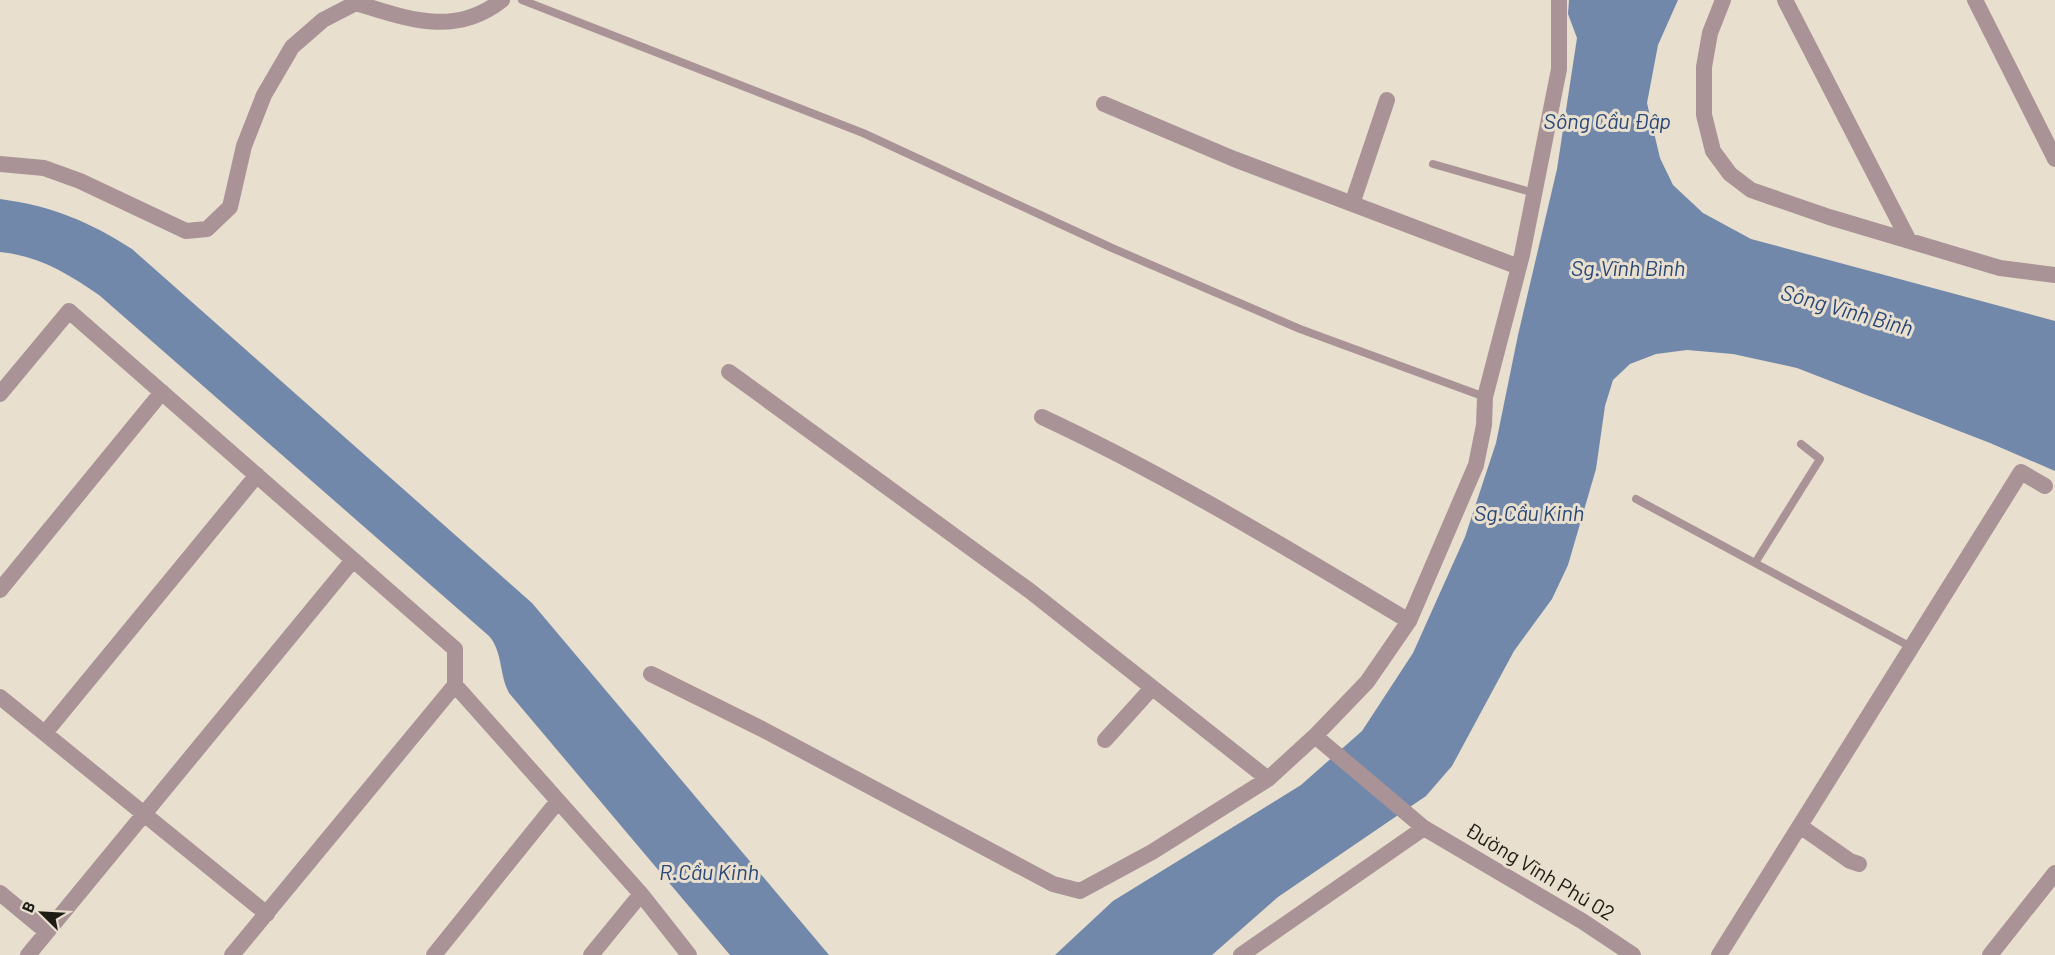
<svg xmlns="http://www.w3.org/2000/svg" width="2055" height="955" font-family="Barlow,sans-serif">
	<style>
		.water { fill: #7188aa }
		.lines { fill: none; stroke-linecap: round; stroke-linejoin: round }
		.lane { stroke: #a99397; stroke-width: 8 }
		.street { stroke: #a99397; stroke-width: 16 }
		.labels { text-anchor: middle; stroke-width: 6; stroke-linejoin: round; paint-order: stroke }
		.street-label { font-size: 21px; fill: #1f1c15; stroke: #e9dfce }
		.water-label { font-size: 22px; font-style: italic; fill: #294877; stroke: #e9dfce }
	</style>
	<rect width="100%" height="100%" fill="#e9dfce"/>
	<path class="water" d="M 1569,0 L 1678,0 L 1658,45 L 1647,103 L 1660,158 L 1673,185 L 1703,213 L 1751,239 L 2055,321 L 2055,471 L 1990,443 L 1797,368 L 1733,354 L 1687,350 L 1656,354 L 1630,364 L 1613,380 L 1605,406 L 1596,469 L 1568,565 L 1552,599 L 1514,651 L 1452,766 L 1426,796 L 1278,897 L 1212,955 L 1055,955 L 1113,901 L 1301,785 L 1362,731 L 1413,653 L 1465,537 L 1496,443 L 1518,335 L 1557,169 L 1577,38 L 1568,14 Z
		M 0,199 C 52,206 88,221 132,249 L 532,603 L 829,955 L 730,955 L 509,693 C 499,675 503,652 489,636 L 99,295 C 67,273 39,256 0,252 Z"/>
	<g class="lines">
		<path class="lane" d="M 522,0 L 863,133 L 1112,248 L 1300,329 L 1485,397
			M 1433,164 L 1534,193
			M 1636,499 L 1911,647
			M 1755,563 L 1820,459 L 1801,444"/>
		<path class="street" d="M 1559,0 L 1559,69 L 1522,255 L 1485,397 L 1484,425 L 1476,465 L 1409,621 L 1367,682 L 1315,736 L 1424,828 L 1582,921 L 1633,955
			M 1723,0 L 1710,33 L 1704,67 L 1704,115 L 1713,151 L 1730,174 L 1751,190 L 1829,217 L 2000,268 L 2055,275
			M 1785,0 L 1909,241
			M 1975,0 L 2055,159
			M 1104,104 L 1234,159 L 1519,267
			M 0,164 L 44,168 L 80,181 L 186,231 L 207,229 L 230,207 L 244,146 L 264,95 L 292,47 L 323,20 L 356,3 C 406,18 454,38 502,0
			M 1352,204 L 1387,100
			M 729,372 L 1030,591 L 1268,779
			M 0,394 L 69,311 L 455,649 L 455,685 L 641,894 L 689,955
			M 1042,417 C 1169,476 1288,549 1409,621
			M 0,590 L 162,392
			M 651,674 L 762,729 L 1053,884 L 1080,891 L 1152,852 L 1268,779 L 1315,736
			M 0,697 L 267,914
			M 45,733 L 257,475
			M 1105,740 L 1152,688
			M 1800,826 L 1850,861 L 1859,864
			M 0,893 L 47,932
			M 28,955 L 353,560
			M 232,955 L 455,685
			M 434,955 L 558,801
			M 591,955 L 641,894
			M 1241,955 L 1424,828
			M 1719,955 L 2021,472 L 2045,486
			M 1990,955 L 2055,873"/>
	</g>
	<g class="labels">
		<g class="street-label">
			<text transform="translate(1540 872) rotate(31)" y="7">Đường Vĩnh Phú 02</text>
		</g>
		<g class="water-label">
			<text x="1607" y="129">Sông Cầu Đập</text>
			<text x="1628" y="276">Sg.Vĩnh Bình</text>
			<text transform="translate(1847 310) rotate(16)" y="8">Sông Vĩnh Bình</text>
			<text x="1529" y="521">Sg.Cầu Kinh</text>
			<text x="709" y="880">R.Cầu Kinh</text>
		</g>
	</g>
	<g transform="translate(42 913) rotate(294)" stroke="#e9dfce" stroke-width="4.5" paint-order="stroke">
	<path d="M0-4.5L10 22L0 15L-10 22Z" fill="#1f1c15"/>
	<text y="-9" font-size="16" font-weight="bold" text-anchor="middle" fill="#1f1c15">B</text>
	</g>
</svg>
